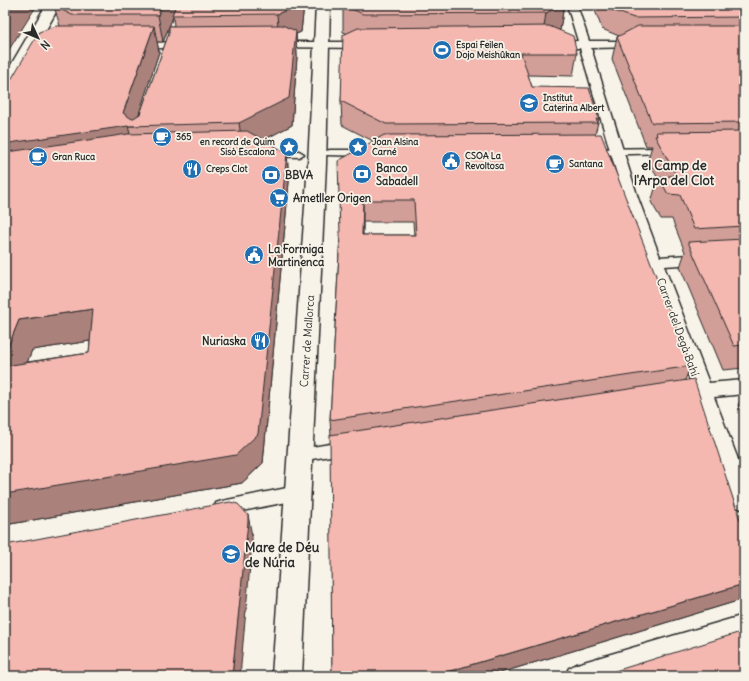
<svg xmlns="http://www.w3.org/2000/svg" width="749" height="681" font-family="Delius,sans-serif">
	<style>
		.lines { fill: none; stroke-linecap: round; stroke-linejoin: round }
		.pedestrian-casing { stroke: #2b2b2b; stroke-width: 3 }
		.minor-casing { stroke: #2b2b2b; stroke-width: 3 }
		.secondary-casing { stroke: #2b2b2b; stroke-width: 3 }
		.pedestrian { fill: #f7f3e8; fill-rule: evenodd }
		.minor { fill: #f7f3e8; fill-rule: evenodd }
		.secondary { fill: #f7f3e8; fill-rule: evenodd }
		.wall { fill: #d29e98; stroke: #2b2b2b; fill-rule: evenodd }
		.shaded-wall { fill: #ab817c; stroke: #2b2b2b }
		.building { fill: #f4b8b1; stroke: #2b2b2b; fill-rule: evenodd }
		.labels { text-anchor: middle; stroke-width: 3.5; stroke-linejoin: round; paint-order: stroke }
		.far-poi-label { font-size: 9px; font-weight: bold; fill: #2b2b2b; stroke: #f7f3e8; text-anchor: start }
		.poi-label { font-size: 11px; font-weight: bold; fill: #2b2b2b; stroke: #f7f3e8; text-anchor: start }
		.street-label { font-size: 11px; fill: #2b2b2b; stroke: #f7f3e8 }
		.quarter-label { font-size: 13px; font-weight: bold; fill: #2b2b2b; stroke: #f7f3e8 }
		.near-poi-label { font-size: 13px; font-weight: bold; fill: #2b2b2b; stroke: #f7f3e8; text-anchor: start }
	</style>
	<rect width="100%" height="100%" fill="#f7f3e8"/>
	<filter id="ink" filterUnits="userSpaceOnUse"><feTurbulence type="fractalNoise" baseFrequency=".025" numOctaves="2"/><feDisplacementMap in="SourceGraphic" scale="8" xChannelSelector="R" yChannelSelector="G"/><feConvolveMatrix kernelMatrix="1 2 1 2 8 2 1 2 1" color-interpolation-filters="sRGB"/></filter>
	<g filter="url(#ink)">
		<g class="lines">
			<g class="pedestrian-casing">
				<path id="pedestrian" d="M 668,148 L 672,149 L 673,151 L 672,153 L 590,155 L 585,152 L 590,149 Z
					M 330,150 L 370,150 L 375,153 L 370,156 L 326,155 L 325,153 L 326,151 Z
					M 269,151 L 299,151 L 304,154 L 299,157 L 265,156 L 264,154 Z
					M 348,441 L 353,443 L 355,447 L 353,451 L 348,453 L 300,461 L 295,459 L 293,455 L 295,451 L 300,449 Z
					M 297,486 L 302,488 L 305,493 L 302,498 L 297,500 L 222,515 L 216,513 L 214,508 L 216,503 L 222,501 Z"/>
			</g>
			<g class="minor-casing">
				<path id="minor" d="M 567,5 L 577,5 L 589,41 L 638,41 L 644,44 L 638,47 L 591,48 L 638,198 L 660,257 L 744,251 L 744,261 L 664,266 L 709,383 L 744,380 L 744,394 L 714,397 L 744,475 L 744,510 L 737,507 L 734,501 L 624,198 L 580,48 L 552,48 L 546,45 L 552,42 L 578,41 Z
					M 188,42 L 192,43 L 194,45 L 192,47 L 136,49 L 130,46 L 136,43 Z
					M 274,42 L 366,42 L 372,45 L 366,48 L 270,47 L 268,45 Z
					M 744,615 L 744,637 L 616,676 L 565,676 L 569,668 L 577,664 Z"/>
			</g>
			<g class="secondary-casing">
				<path id="secondary" d="M 46,5 L 60,5 L 13,88 L 10,91 L 5,93 L 5,75 Z
					M 316,5 L 330,5 L 326,164 L 302,676 L 272,676 L 308,164 Z"/>
			</g>
			<use href="#pedestrian" class="pedestrian"/>
			<use href="#minor" class="minor"/>
			<use href="#secondary" class="secondary"/>
		</g>
		<path class="wall" d="M 304,5 L 301,32 L 296,34 L 297,57 L 292,125 L 263,140 L 287,153 L 289,182 L 263,463 L 242,483 L 5,525 L 5,174 L 6,166 L 5,166 L 5,90 L 60,26 L 54,6 ZM 173,17 L 174,26 L 169,26 ZM 169,27 L 169,33 L 140,114 L 138,115 L 159,52 L 157,42 L 163,42 ZM 90,341 L 89,353 L 27,362 L 32,350 Z
			M 343,5 L 564,5 L 560,30 L 559,30 L 577,53 L 573,76 L 528,75 L 532,87 L 599,119 L 595,134 L 691,366 L 685,380 L 740,520 L 744,526 L 744,599 L 490,676 L 332,676 L 331,435 L 330,420 L 340,235 L 373,141 L 342,125 L 341,101 L 346,33 L 343,32 ZM 363,222 L 413,222 L 414,235 L 363,235 Z
			M 593,5 L 744,5 L 744,368 L 723,370 L 680,267 L 685,252 L 672,219 L 661,219 L 651,202 L 658,179 L 648,159 L 652,146 L 646,146 L 612,59 L 617,37 L 619,36 L 602,29 Z
			M 744,393 L 744,420 L 738,405 Z"/>
		<path class="shaded-wall" d="M 12,5 L 37,5 L 5,56 L 5,15 Z
			M 162,5 L 177,5 L 172,15 L 173,17 L 163,42 L 158,15 Z
			M 299,5 L 304,5 L 301,32 L 296,34 L 297,57 L 292,125 L 243,151 L 239,123 L 279,41 L 277,14 Z
			M 561,5 L 564,5 L 560,30 L 542,40 L 546,13 Z
			M 154,26 L 159,52 L 135,126 L 128,126 L 135,154 L 8,167 L 5,159 L 5,138 L 123,113 Z
			M 287,153 L 289,182 L 263,463 L 242,483 L 5,525 L 5,494 Z
			M 363,200 L 363,222 L 362,258 L 362,235 Z
			M 93,309 L 103,339 L 32,350 L 14,396 L 5,377 L 5,354 L 19,320 Z
			M 248,515 L 252,536 L 252,543 L 240,676 L 232,676 Z
			M 744,584 L 744,599 L 490,676 L 433,676 Z"/>
		<path class="building" d="M 5,5 L 12,5 L 5,15 Z
			M 54,5 L 162,5 L 158,15 L 72,15 L 54,6 Z
			M 176,5 L 299,5 L 277,14 L 172,15 Z
			M 343,5 L 561,5 L 546,13 L 363,14 Z
			M 605,5 L 744,5 L 744,17 L 634,18 L 606,8 Z
			M 282,25 L 296,31 L 289,98 L 239,123 L 128,126 L 9,143 L 10,137 L 5,138 L 5,90 L 39,32 L 56,26 L 154,26 L 123,113 L 132,119 L 140,114 L 169,33 L 169,26 Z
			M 549,26 L 573,36 L 577,53 L 521,53 L 532,87 L 589,88 L 599,119 L 596,119 L 598,123 L 386,124 L 341,101 L 343,35 L 358,28 Z
			M 638,26 L 744,26 L 744,122 L 652,123 L 617,37 Z
			M 247,131 L 287,153 L 258,434 L 236,455 L 5,494 L 5,366 L 89,353 L 93,309 L 19,320 L 5,354 L 5,174 L 8,152 L 128,134 Z
			M 744,131 L 744,226 L 694,229 L 680,195 L 668,194 L 659,178 L 676,175 L 655,136 L 657,136 L 656,132 Z
			M 601,134 L 691,366 L 330,420 L 340,235 L 338,161 L 384,135 ZM 363,200 L 414,200 L 416,235 L 362,235 Z
			M 744,239 L 744,345 L 734,346 L 688,242 Z
			M 694,379 L 740,520 L 744,526 L 744,584 L 433,676 L 332,676 L 330,435 Z
			M 230,502 L 238,504 L 248,515 L 248,522 L 232,676 L 5,676 L 5,545 Z
			M 744,631 L 744,676 L 599,676 Z"/>
	</g>
	<defs>
		<g id="stadium-disc" transform="scale(1)"><circle r="9.5" fill="#1f6fb2" stroke="#f7f3e8"/><path d="M0-5a6.5 5 0 1 0 0 10a6.5 5 0 1 0 0-10ZM-3.5-1.8h7v3.6h-7Z" fill="#fff"/></g>
		<g id="school-disc" transform="scale(1)"><circle r="9.5" fill="#1f6fb2" stroke="#f7f3e8"/><path d="M0-5L7-2L0 1L-7-2ZM-4 1L0 2.5L4 1V4Q0 6-4 4Z" fill="#fff"/></g>
		<g id="cafe-disc" transform="scale(1)"><circle r="9.5" fill="#1f6fb2" stroke="#f7f3e8"/><path d="M-5.5-4.5H6V0H3Q3 3.5 0 3.5H-2.5Q-5.5 3.5-5.5 0ZM3-3.2v2h1.7v-2ZM-6 4.5H4V6H-6Z" fill="#fff"/></g>
		<g id="sight-disc" transform="scale(1)"><circle r="9.5" fill="#1f6fb2" stroke="#f7f3e8"/><path d="M0-6L1.8-2.2L6-1.7L2.9 1.2L3.7 5.4L0 3.3L-3.7 5.4L-2.9 1.2L-6-1.7L-1.8-2.2Z" fill="#fff"/></g>
		<g id="civic-disc" transform="scale(1)"><circle r="9.5" fill="#1f6fb2" stroke="#f7f3e8"/><path d="M-.6-6.5H3V-4.5H.6V-3L4-1V1h2V6H-6V1h2V-1L-.6-3ZM-1.2 2.5V6h2.4V2.5Z" fill="#fff"/></g>
		<g id="restaurant-disc" transform="scale(1)"><circle r="9.5" fill="#1f6fb2" stroke="#f7f3e8"/><path d="M-5-6h1v4h1v-4h1v4h1v-4h1v5L-1.5 .5V6h-2V.5L-5-1ZM5-6V6H3V1.5H1.5Q1.5-4 5-6Z" fill="#fff"/></g>
		<g id="bank-disc" transform="scale(1)"><circle r="9.5" fill="#1f6fb2" stroke="#f7f3e8"/><path d="M-6-4H6V4H-6ZM0-2.3a2.3 2.3 0 1 0 0 4.6a2.3 2.3 0 1 0 0-4.6Z" fill="#fff"/></g>
		<g id="supermarket-disc" transform="scale(1)"><circle r="9.5" fill="#1f6fb2" stroke="#f7f3e8"/><path d="M-6-5.5h2.5l.6 2H6L4.5 2H-2.5L-4.4-4H-6ZM-1.5 3.2a1.3 1.3 0 1 0 .1 0ZM3 3.2a1.3 1.3 0 1 0 .1 0Z" fill="#fff"/></g>
	</defs>
	<g fill-rule="evenodd">
		<use href="#stadium-disc" x="442" y="50"/>
		<use href="#school-disc" x="529" y="103"/>
		<use href="#cafe-disc" x="162" y="137"/>
		<use href="#sight-disc" x="289" y="147"/>
		<use href="#sight-disc" x="358" y="147"/>
		<use href="#cafe-disc" x="38" y="157"/>
		<use href="#civic-disc" x="451" y="161"/>
		<use href="#cafe-disc" x="555" y="164"/>
		<use href="#restaurant-disc" x="192" y="169"/>
		<use href="#bank-disc" x="362" y="174"/>
		<use href="#bank-disc" x="271" y="175"/>
		<use href="#supermarket-disc" x="279" y="198"/>
		<use href="#civic-disc" x="254" y="255"/>
		<use href="#restaurant-disc" x="260" y="341"/>
		<use href="#school-disc" x="231" y="554"/>
	</g>
	<g class="labels">
		<g class="far-poi-label">
			<text x="456" y="48">Espai Feilen<tspan x="456" dy="10">Dojo Meishûkan</tspan></text>
			<text x="543" y="101">Institut<tspan x="543" dy="10">Caterina Albert</tspan></text>
			<text x="176" y="140">365</text>
			<text x="275" y="145" text-anchor="end">en record de Quim<tspan x="275" dy="10">Sisò Escalona</tspan></text>
			<text x="372" y="145">Joan Alsina<tspan x="372" dy="10">Carné</tspan></text>
			<text x="465" y="159">CSOA La<tspan x="465" dy="10">Revoltosa</tspan></text>
			<text x="52" y="160">Gran Ruca</text>
			<text x="569" y="167">Santana</text>
			<text x="206" y="172">Creps Clot</text>
		</g>
		<g class="poi-label">
			<text x="376" y="172">Banco<tspan x="376" dy="13">Sabadell</tspan></text>
			<text x="285" y="179">BBVA</text>
			<text x="293" y="202">Ametller Origen</text>
			<text x="268" y="253">La Formiga<tspan x="268" dy="13">Martinenca</tspan></text>
			<text x="246" y="345" text-anchor="end">Nuriaska</text>
		</g>
		<g class="street-label">
			<text transform="translate(678 327) rotate(70)" y="4">Carrer del Degà Bahí</text>
			<text transform="translate(307 341) rotate(-86)" y="4">Carrer de Mallorca</text>
		</g>
		<g class="quarter-label">
			<text x="674" y="170">el Camp de<tspan x="674" dy="15">l'Arpa del Clot</tspan></text>
		</g>
		<g class="near-poi-label">
			<text x="245" y="552">Mare de Déu<tspan x="245" dy="15">de Núria</tspan></text>
		</g>
	</g>
	<rect width="749" height="681" fill="none" stroke="#f7f3e8" stroke-width="20"/>
	<rect x="10" y="10" width="729" height="661" fill="none" stroke="#2b2b2b" stroke-width="1.5" filter="url(#ink)"/>
	<g transform="translate(38 38) rotate(134)" stroke="#f7f3e8" stroke-width="3" paint-order="stroke">
	<path d="M0-3L7 15L0 10L-7 15Z" fill="#2b2b2b"/>
	<text y="-6" font-size="11" font-weight="bold" text-anchor="middle" fill="#2b2b2b">N</text>
	</g>
</svg>
